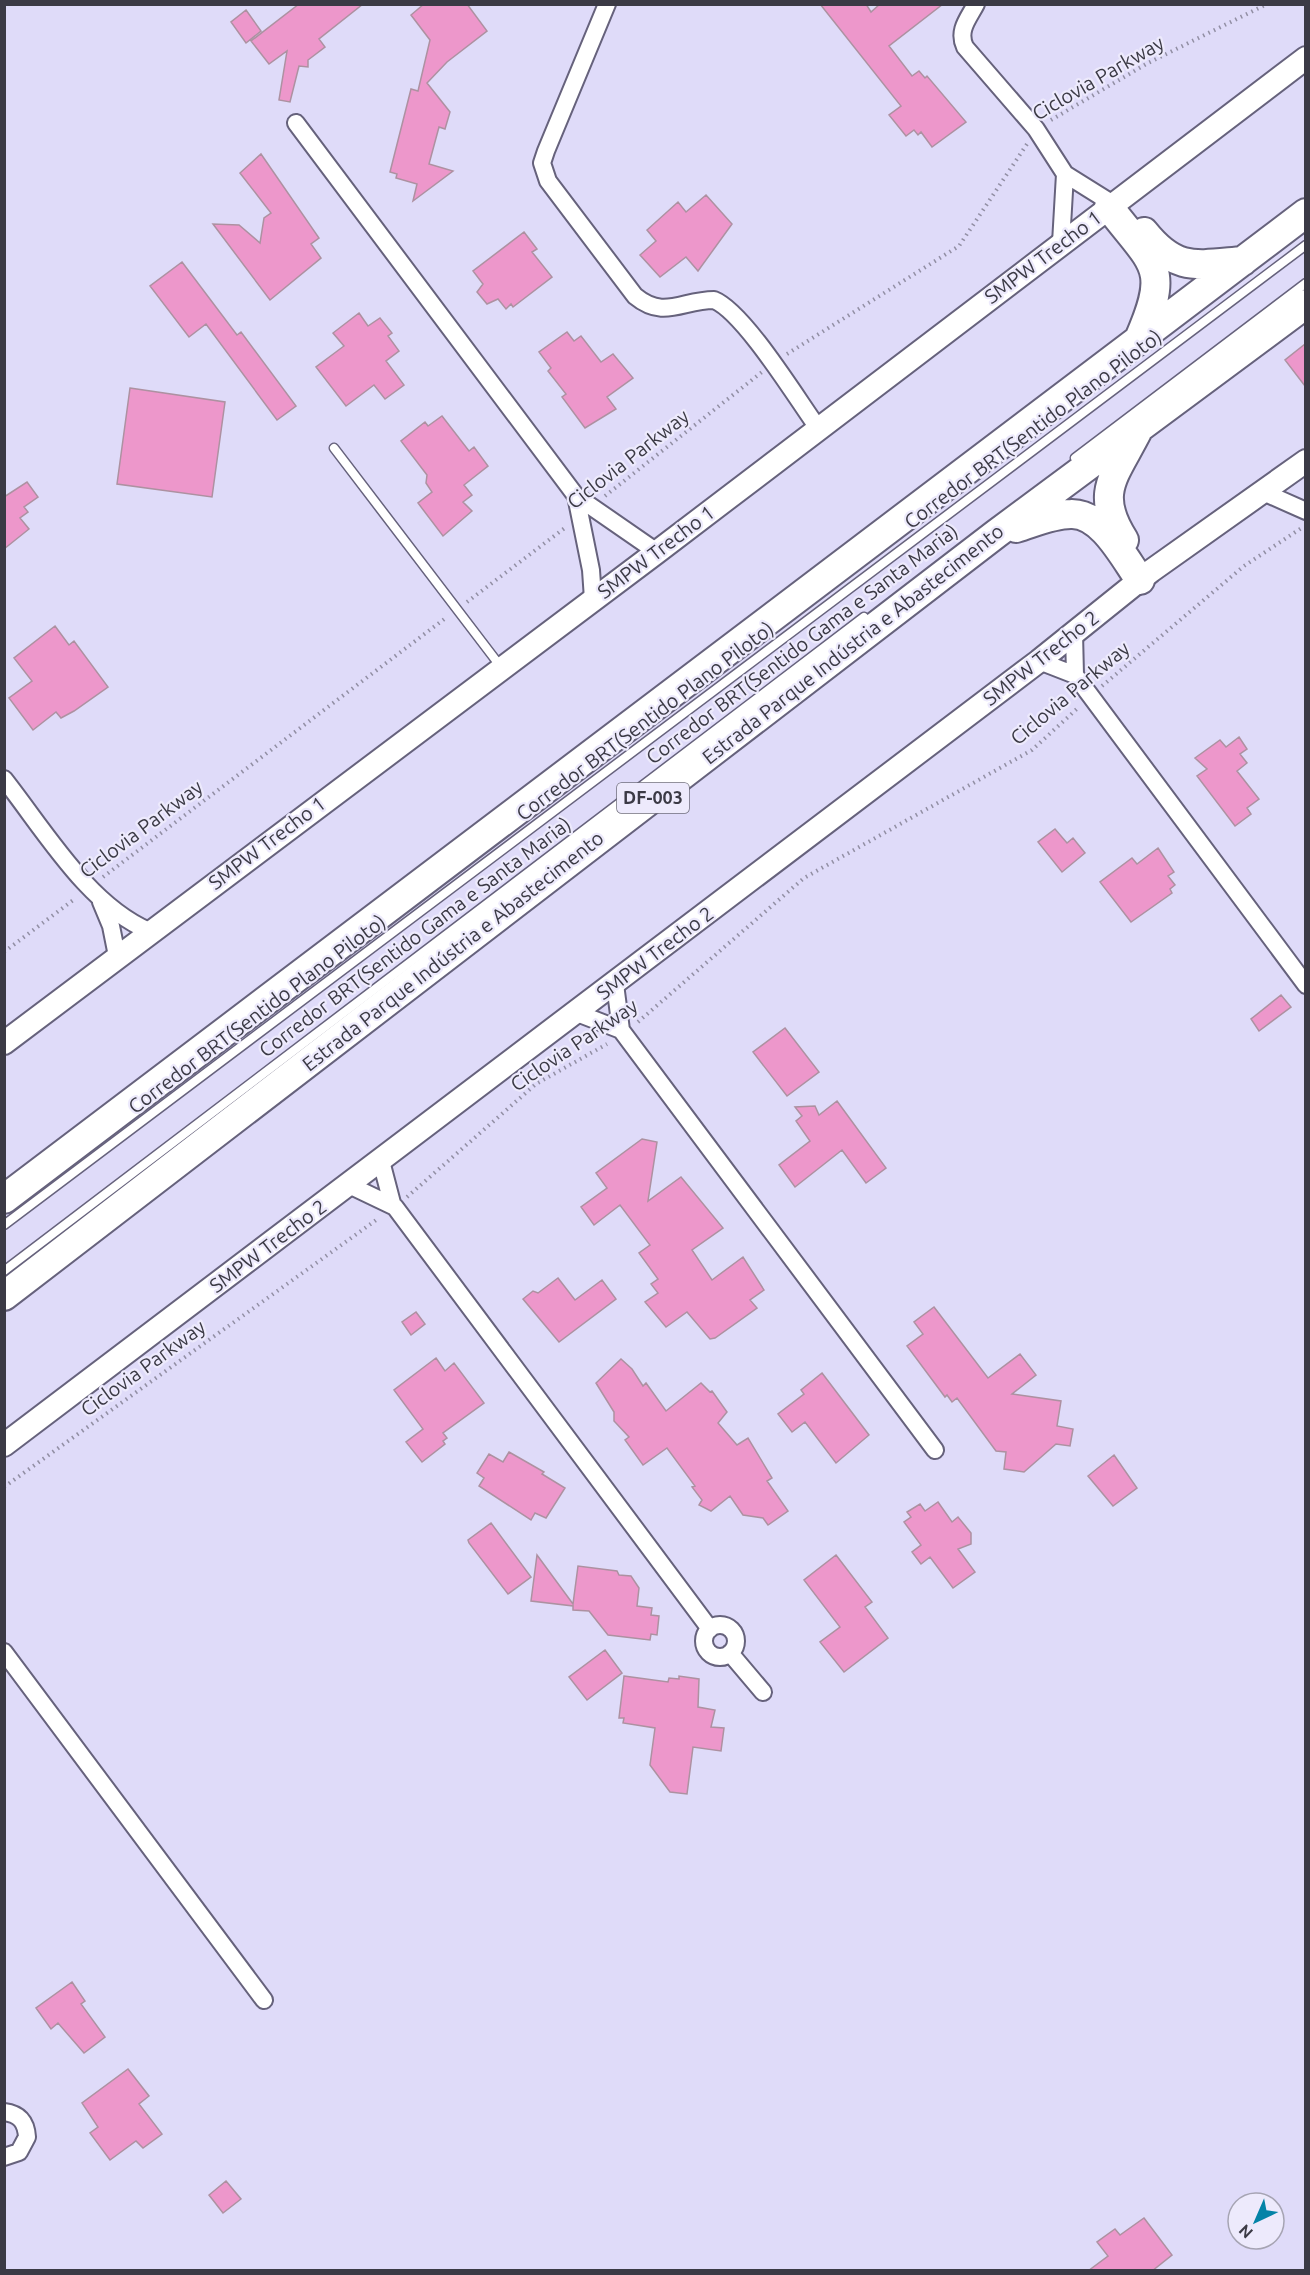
<svg xmlns="http://www.w3.org/2000/svg" width="1310" height="2275" font-family="Ubuntu,sans-serif">
	<style>
		.building { fill: #ed97cb; stroke: #ad91a1; stroke-width: 1.5 }
		.lines { fill: none; stroke-linecap: round; stroke-linejoin: round }
		.lane-casing { stroke: #66627c; stroke-width: 11 }
		.street-casing { stroke: #66627c; stroke-width: 20 }
		.secondary-casing { stroke: #66627c; stroke-width: 26 }
		.highway-casing { stroke: #66627c; stroke-width: 32 }
		.path { stroke: #928fa4; stroke-width: 4; stroke-dasharray: 1.5 4.5; stroke-linecap: butt }
		.lane { stroke: #fff; stroke-width: 8 }
		.street { stroke: #fff; stroke-width: 16 }
		.secondary { stroke: #fff; stroke-width: 22 }
		.highway { stroke: #fff; stroke-width: 28 }
		.labels { text-anchor: middle; stroke-width: 4.5; stroke-linejoin: round; paint-order: stroke }
		.shield { fill: #edeafc; stroke: #706f7c; stroke-width: 1.5 }
		.shield-label { font-size: 18px; font-weight: bold; fill: #3b3a45 }
		.street-label { font-size: 20px; fill: #3b3a45; stroke: #edeafc }
	</style>
	<rect width="100%" height="100%" fill="#dfdbf9"/>
	<path class="building" d="M 299,4 L 363,4 L 319,39 L 325,47 L 308,60 L 308,67 L 299,66 L 290,102 L 279,100 L 287,51 L 269,64 L 251,41 Z
		M 424,4 L 467,4 L 487,31 L 447,62 L 427,83 L 450,112 L 445,129 L 439,127 L 429,164 L 453,171 L 413,201 L 417,184 L 396,178 L 397,174 L 390,172 L 411,89 L 418,91 L 430,40 L 411,15 Z
		M 820,4 L 866,4 L 871,12 L 880,4 L 943,4 L 889,46 L 912,76 L 919,71 L 925,78 L 927,76 L 966,122 L 932,147 L 921,132 L 918,135 L 914,130 L 906,136 L 889,115 L 901,106 Z
		M 246,10 L 261,31 L 246,43 L 231,22 Z
		M 261,154 L 319,238 L 311,244 L 321,258 L 270,300 L 213,224 L 239,225 L 260,243 L 264,218 L 271,213 L 240,173 Z
		M 706,195 L 732,224 L 698,271 L 686,257 L 660,277 L 640,255 L 656,241 L 647,230 L 678,202 L 686,212 Z
		M 524,232 L 537,249 L 532,252 L 552,277 L 513,307 L 511,304 L 506,309 L 498,299 L 487,304 L 477,292 L 483,284 L 473,271 Z
		M 182,262 L 237,335 L 241,332 L 296,406 L 277,420 L 206,324 L 189,337 L 150,286 Z
		M 359,313 L 368,326 L 380,318 L 392,333 L 388,336 L 399,351 L 386,361 L 404,385 L 385,399 L 374,385 L 346,406 L 316,367 L 344,346 L 333,333 Z
		M 567,332 L 574,341 L 581,336 L 601,362 L 613,354 L 633,378 L 607,397 L 616,409 L 585,428 L 562,397 L 566,394 L 548,371 L 551,368 L 539,352 Z
		M 1305,344 L 1305,386 L 1285,360 Z
		M 130,388 L 225,402 L 212,497 L 117,484 Z
		M 442,416 L 469,451 L 474,447 L 488,466 L 464,485 L 472,495 L 463,502 L 472,511 L 443,536 L 418,503 L 432,492 L 426,483 L 427,475 L 401,441 L 425,422 L 428,426 Z
		M 27,482 L 38,497 L 24,507 L 28,512 L 20,518 L 29,529 L 4,549 L 4,497 Z
		M 55,626 L 69,645 L 74,641 L 108,687 L 74,711 L 61,718 L 56,712 L 33,730 L 9,698 L 32,681 L 14,658 Z
		M 1239,737 L 1247,749 L 1240,754 L 1247,763 L 1237,771 L 1259,799 L 1247,808 L 1251,814 L 1235,826 L 1197,776 L 1207,769 L 1195,758 L 1220,740 L 1226,747 Z
		M 1055,829 L 1067,843 L 1073,838 L 1085,853 L 1062,872 L 1038,842 Z
		M 1158,848 L 1174,872 L 1168,876 L 1175,885 L 1170,889 L 1172,893 L 1131,922 L 1100,882 L 1132,858 L 1137,864 Z
		M 1281,995 L 1291,1007 L 1259,1031 L 1251,1019 Z
		M 785,1028 L 819,1072 L 787,1096 L 753,1052 Z
		M 837,1101 L 886,1168 L 866,1183 L 842,1150 L 795,1187 L 779,1165 L 810,1141 L 796,1121 L 802,1116 L 795,1107 L 815,1106 L 819,1115 Z
		M 642,1139 L 657,1142 L 648,1201 L 681,1177 L 723,1228 L 692,1250 L 712,1280 L 743,1257 L 764,1290 L 750,1300 L 757,1308 L 715,1338 L 710,1339 L 687,1312 L 666,1327 L 645,1302 L 658,1293 L 651,1284 L 658,1279 L 639,1253 L 650,1245 L 620,1205 L 594,1225 L 581,1207 L 607,1188 L 596,1173 Z
		M 558,1278 L 575,1300 L 602,1280 L 616,1299 L 559,1342 L 523,1299 L 533,1291 L 538,1293 Z
		M 934,1307 L 988,1378 L 1020,1354 L 1036,1375 L 1012,1394 L 1061,1401 L 1057,1426 L 1073,1429 L 1070,1446 L 1056,1444 L 1024,1472 L 1004,1469 L 1006,1452 L 996,1451 L 957,1398 L 952,1402 L 947,1395 L 945,1397 L 907,1346 L 923,1334 L 914,1322 Z
		M 416,1312 L 425,1324 L 411,1335 L 402,1322 Z
		M 436,1358 L 445,1371 L 454,1363 L 484,1403 L 443,1433 L 447,1438 L 443,1441 L 445,1444 L 422,1462 L 406,1442 L 423,1429 L 394,1390 Z
		M 621,1359 L 632,1369 L 643,1386 L 646,1383 L 666,1411 L 701,1383 L 710,1392 L 712,1391 L 727,1412 L 718,1423 L 737,1445 L 748,1438 L 772,1478 L 767,1481 L 788,1511 L 768,1525 L 763,1518 L 743,1515 L 730,1496 L 711,1511 L 699,1505 L 702,1500 L 692,1487 L 695,1486 L 667,1448 L 643,1465 L 625,1440 L 629,1437 L 614,1421 L 614,1412 L 596,1383 Z
		M 822,1373 L 869,1435 L 836,1463 L 805,1422 L 792,1432 L 778,1414 L 804,1394 L 801,1390 Z
		M 509,1452 L 544,1472 L 542,1474 L 565,1488 L 546,1518 L 535,1513 L 531,1520 L 479,1486 L 484,1478 L 477,1473 L 489,1454 L 503,1462 Z
		M 1114,1455 L 1137,1488 L 1113,1506 L 1088,1476 Z
		M 938,1502 L 952,1522 L 958,1517 L 971,1533 L 971,1544 L 958,1549 L 975,1572 L 953,1588 L 930,1557 L 921,1564 L 912,1552 L 921,1545 L 904,1522 L 911,1517 L 907,1512 L 920,1504 L 925,1511 Z
		M 491,1523 L 531,1577 L 508,1594 L 469,1543 L 468,1540 Z
		M 537,1555 L 573,1604 L 578,1566 L 617,1571 L 619,1575 L 631,1576 L 639,1588 L 637,1606 L 652,1608 L 651,1615 L 659,1616 L 657,1635 L 651,1634 L 650,1640 L 608,1635 L 589,1611 L 573,1610 L 573,1606 L 531,1601 Z
		M 836,1555 L 872,1602 L 865,1607 L 888,1638 L 844,1672 L 820,1642 L 840,1627 L 804,1580 Z
		M 605,1650 L 622,1673 L 587,1700 L 569,1677 Z
		M 624,1676 L 668,1682 L 669,1678 L 679,1679 L 679,1676 L 699,1679 L 698,1707 L 715,1710 L 711,1727 L 724,1728 L 721,1751 L 693,1747 L 687,1794 L 670,1792 L 650,1765 L 655,1728 L 623,1723 L 624,1718 L 619,1718 Z
		M 72,1982 L 85,2001 L 81,2004 L 105,2037 L 84,2053 L 58,2023 L 51,2029 L 36,2008 Z
		M 128,2069 L 149,2096 L 139,2104 L 162,2134 L 143,2148 L 136,2141 L 110,2160 L 90,2133 L 98,2127 L 82,2103 Z
		M 226,2181 L 241,2199 L 223,2213 L 209,2195 Z
		M 1144,2218 L 1172,2255 L 1152,2271 L 1088,2271 L 1108,2256 L 1097,2242 L 1115,2229 L 1120,2235 Z"/>
	<g class="lines">
		<g class="lane-casing">
			<path id="lane" d="M 334,448 L 501,667
				M 1075,458 L 1306,283
				M 4,1225 L 1306,245
				M 4,1271 L 864,617"/>
		</g>
		<g class="street-casing">
			<path id="street" d="M 607,4 L 546,151 L 542,163 L 548,181 L 635,296 C 664,320 682,300 714,300 C 744,312 797,399 818,428
				M 976,4 C 969,18 957,30 965,47 L 1036,129 L 1065,174 L 1113,204
				M 296,123 L 576,496 L 657,552
				M 1061,243 L 1065,174
				M 1263,492 L 1306,511
				M 576,496 L 591,570 L 593,599
				M 1074,633 L 1075,675
				M 1039,661 L 1075,675 L 1306,985
				M 4,779 C 45,831 88,905 149,931
				M 101,902 L 111,926 L 117,956
				M 615,984 L 621,1030
				M 577,1013 L 621,1030 L 935,1450
				M 381,1161 L 392,1203
				M 349,1185 L 395,1207 L 710,1629
				M704 1641a16 16 0 1 1 32 0a16 16 0 1 1-32 0Z
				M 4,1652 L 264,2000
				M 730,1653 L 763,1692
				M 4,2112 C 20,2114 26,2122 27,2137 L 19,2152 L 4,2157"/>
		</g>
		<g class="secondary-casing">
			<path id="secondary" d="M 4,1043 L 657,552 L 1306,58
				M 4,1445 L 1039,661 L 1151,571 L 1306,461"/>
		</g>
		<g class="highway-casing">
			<path id="highway" d="M 1109,207 C 1154,266 1171,266 1139,339
				M 1144,232 C 1176,272 1196,265 1243,261
				M 1016,528 C 1033,523 1052,514 1071,514 C 1102,513 1124,558 1140,580
				M 1124,540 C 1094,493 1114,477 1137,432
				M 4,1199 L 1306,213
				M 4,1296 L 996,534 L 1306,304"/>
		</g>
		<path class="path" d="M 1051,120 L 1148,63 L 1267,4
			M 787,354 L 959,246 L 1027,144
			M 605,496 L 762,372
			M 467,602 L 566,527
			M 1102,686 L 1244,566 L 1303,527
			M 103,877 L 447,617
			M 4,952 L 76,898
			M 638,1022 L 804,878 L 1032,750 L 1079,707
			M 407,1197 L 536,1084 L 607,1044
			M 4,1487 L 379,1218"/>
		<use href="#lane" class="lane"/>
		<use href="#street" class="street"/>
		<use href="#secondary" class="secondary"/>
		<use href="#highway" class="highway"/>
	</g>
	<g class="labels">
		<rect class="shield" x="617" y="783" width="72" height="30" rx="4.5"/>
		<g class="shield-label">
			<text x="653" y="804">DF-003</text>
		</g>
		<g class="street-label">
			<text transform="translate(1098 78) rotate(-30)" y="7">Ciclovia Parkway</text>
			<text transform="translate(1043 257) rotate(-37)" y="7">SMPW Trecho 1</text>
			<text transform="translate(1033 429) rotate(-37)" y="7">Corredor BRT(Sentido Plano Piloto)</text>
			<text transform="translate(628 459) rotate(-38)" y="7">Ciclovia Parkway</text>
			<text transform="translate(656 552) rotate(-37)" y="7">SMPW Trecho 1</text>
			<text transform="translate(802 644) rotate(-37)" y="7">Corredor BRT(Sentido Gama e Santa Maria)</text>
			<text transform="translate(853 644) rotate(-38)" y="7">Estrada Parque Indústria e Abastecimento</text>
			<text transform="translate(1041 658) rotate(-38)" y="7">SMPW Trecho 2</text>
			<text transform="translate(1070 693) rotate(-40)" y="7">Ciclovia Parkway</text>
			<text transform="translate(645 721) rotate(-37)" y="7">Corredor BRT(Sentido Plano Piloto)</text>
			<text transform="translate(141 829) rotate(-37)" y="7">Ciclovia Parkway</text>
			<text transform="translate(267 843) rotate(-37)" y="7">SMPW Trecho 1</text>
			<text transform="translate(415 937) rotate(-37)" y="7">Corredor BRT(Sentido Gama e Santa Maria)</text>
			<text transform="translate(453 951) rotate(-38)" y="7">Estrada Parque Indústria e Abastecimento</text>
			<text transform="translate(655 953) rotate(-37)" y="7">SMPW Trecho 2</text>
			<text transform="translate(257 1014) rotate(-37)" y="7">Corredor BRT(Sentido Plano Piloto)</text>
			<text transform="translate(574 1045) rotate(-34)" y="7">Ciclovia Parkway</text>
			<text transform="translate(268 1246) rotate(-37)" y="7">SMPW Trecho 2</text>
			<text transform="translate(143 1368) rotate(-36)" y="7">Ciclovia Parkway</text>
		</g>
	</g>
	<rect width="1310" height="2275" fill="none" stroke="#3b3a45" stroke-width="12"/>
	<g transform="translate(1256 2221) rotate(224)"><circle r="28" fill="#edeafc" stroke="#a6a4b3" stroke-width="1.5"/>
	<path d="M0-4.5L10 22L0 15L-10 22Z" fill="#0383a7"/>
	<text y="-9" font-size="16" font-weight="bold" text-anchor="middle" fill="#3b3a45">N</text>
	</g>
</svg>
